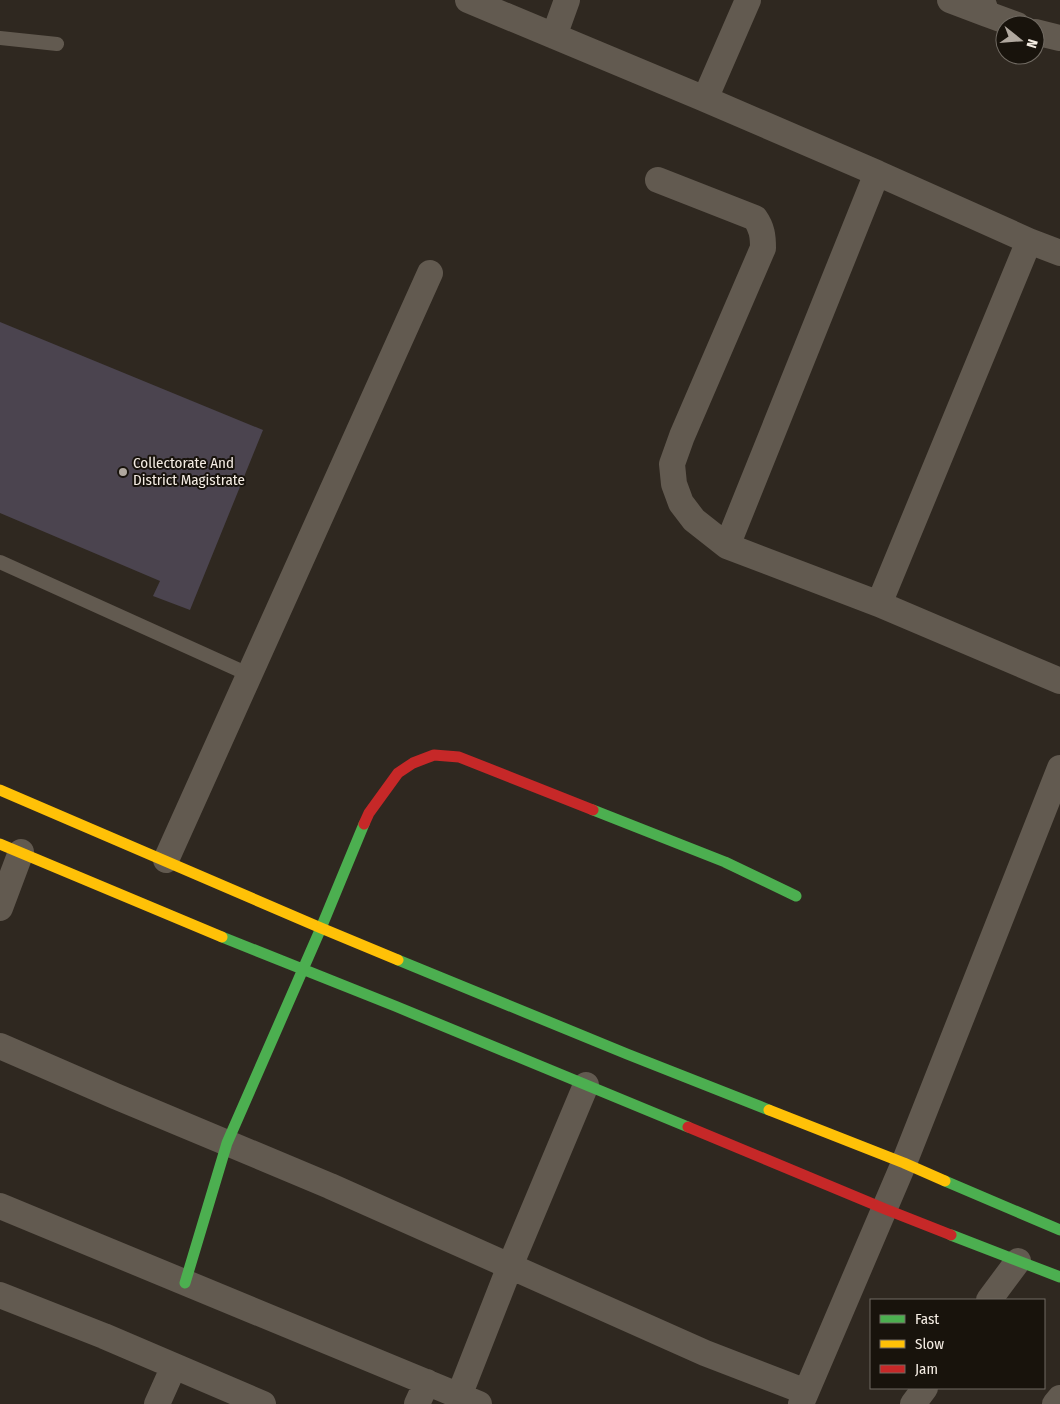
<svg xmlns="http://www.w3.org/2000/svg" width="1060" height="1404" font-family="'Fira Sans Condensed',sans-serif">
	<style>
		.building { fill: #4b444f }
		.lines { fill: none; stroke-linecap: round; stroke-linejoin: round }
		.lane { stroke: #625a50; stroke-width: 14 }
		.street { stroke: #625a50; stroke-width: 26 }
		.fast { stroke: #4caf50; stroke-width: 11 }
		.slow { stroke: #ffc107; stroke-width: 11 }
		.jam { stroke: #c62828; stroke-width: 11 }
		.poi-dot { fill: #b0a89f; stroke: #18130c; stroke-width: 2 }
		.labels { text-anchor: middle; stroke-width: 4; stroke-linejoin: round; paint-order: stroke }
		.poi-label { font-size: 15px; fill: #f5ede4; stroke: #18130c; text-anchor: start }
	</style>
	<rect width="100%" height="100%" fill="#2f2820"/>
	<path class="building" d="M 0,322 L 263,430 L 190,610 L 153,596 L 160,581 L 0,513 Z"/>
	<g class="lines">
		<path class="lane" d="M 0,38 L 57,44
			M 0,562 L 250,675"/>
		<path class="street" d="M 468,0 L 705,99
			M 748,0 L 705,99 L 877,173
			M 950,0 L 987,14
			M 982,0 L 987,14 L 1017,25
			M 1035,32 L 1060,38
			M 554,36 L 567,0
			M 658,180 L 755,218 C 762,228 763,236 763,248 L 682,436 L 672,464 L 674,484 L 681,503 L 694,520 L 727,546
			M 1060,253 L 1029,241 L 879,604 L 1060,681
			M 879,604 L 727,546 L 877,173 L 1029,241
			M 166,860 L 430,273
			M 0,908 L 21,852
			M 0,1046 L 115,1096 L 330,1186 L 705,1353 L 806,1392
			M 0,1206 L 479,1404
			M 0,1295 L 104,1336 L 263,1404
			M 989,1300 L 1018,1261
			M 459,1396 L 510,1266 L 586,1085
			M 157,1404 L 174,1366
			M 417,1404 L 427,1382
			M 801,1404 L 904,1163 L 1060,768
			M 913,1404 L 925,1388
			M 1055,1404 L 1060,1398"/>
		<path class="fast" d="M 593,810 L 725,862 L 796,896
			M 222,937 L 395,1006 L 688,1127
			M 398,960 L 627,1054 L 769,1110
			M 945,1181 L 1060,1230
			M 951,1235 L 1060,1277
			M 185,1283 L 227,1143 L 321,928 L 364,824"/>
		<path class="slow" d="M 0,790 L 321,928 L 398,960
			M 0,844 L 222,937
			M 769,1110 L 904,1163 L 945,1181"/>
		<path class="jam" d="M 364,824 L 369,813 L 398,773 L 413,763 L 434,755 L 459,757 L 593,810
			M 688,1127 L 885,1209 L 951,1235"/>
	</g>
	<circle class="poi-dot" cx="123" cy="472" r="5"/>
	<g class="labels">
		<g class="poi-label">
			<text x="133" y="468">Collectorate And<tspan x="133" dy="17">District Magistrate</tspan></text>
		</g>
	</g>
	<rect x="870" y="1299" width="175" height="90" fill="#18130c" stroke="#706a62"/>
	<rect x="880" y="1315" width="25" height="8" fill="#4caf50" stroke="#706a62"/>
	<text x="915" y="1324" font-size="15" fill="#f5ede4">Fast</text>
	<rect x="880" y="1340" width="25" height="8" fill="#ffc107" stroke="#706a62"/>
	<text x="915" y="1349" font-size="15" fill="#f5ede4">Slow</text>
	<rect x="880" y="1365" width="25" height="8" fill="#c62828" stroke="#706a62"/>
	<text x="915" y="1374" font-size="15" fill="#f5ede4">Jam</text>
	<g transform="translate(1020 40) rotate(107)"><circle r="24" fill="#18130c" stroke="#706a62"/>
	<path d="M0-4L9 19L0 12L-9 19Z" fill="#b0a89f"/>
	<text y="-8" font-size="14" font-weight="bold" text-anchor="middle" fill="#f5ede4">N</text>
	</g>
</svg>
